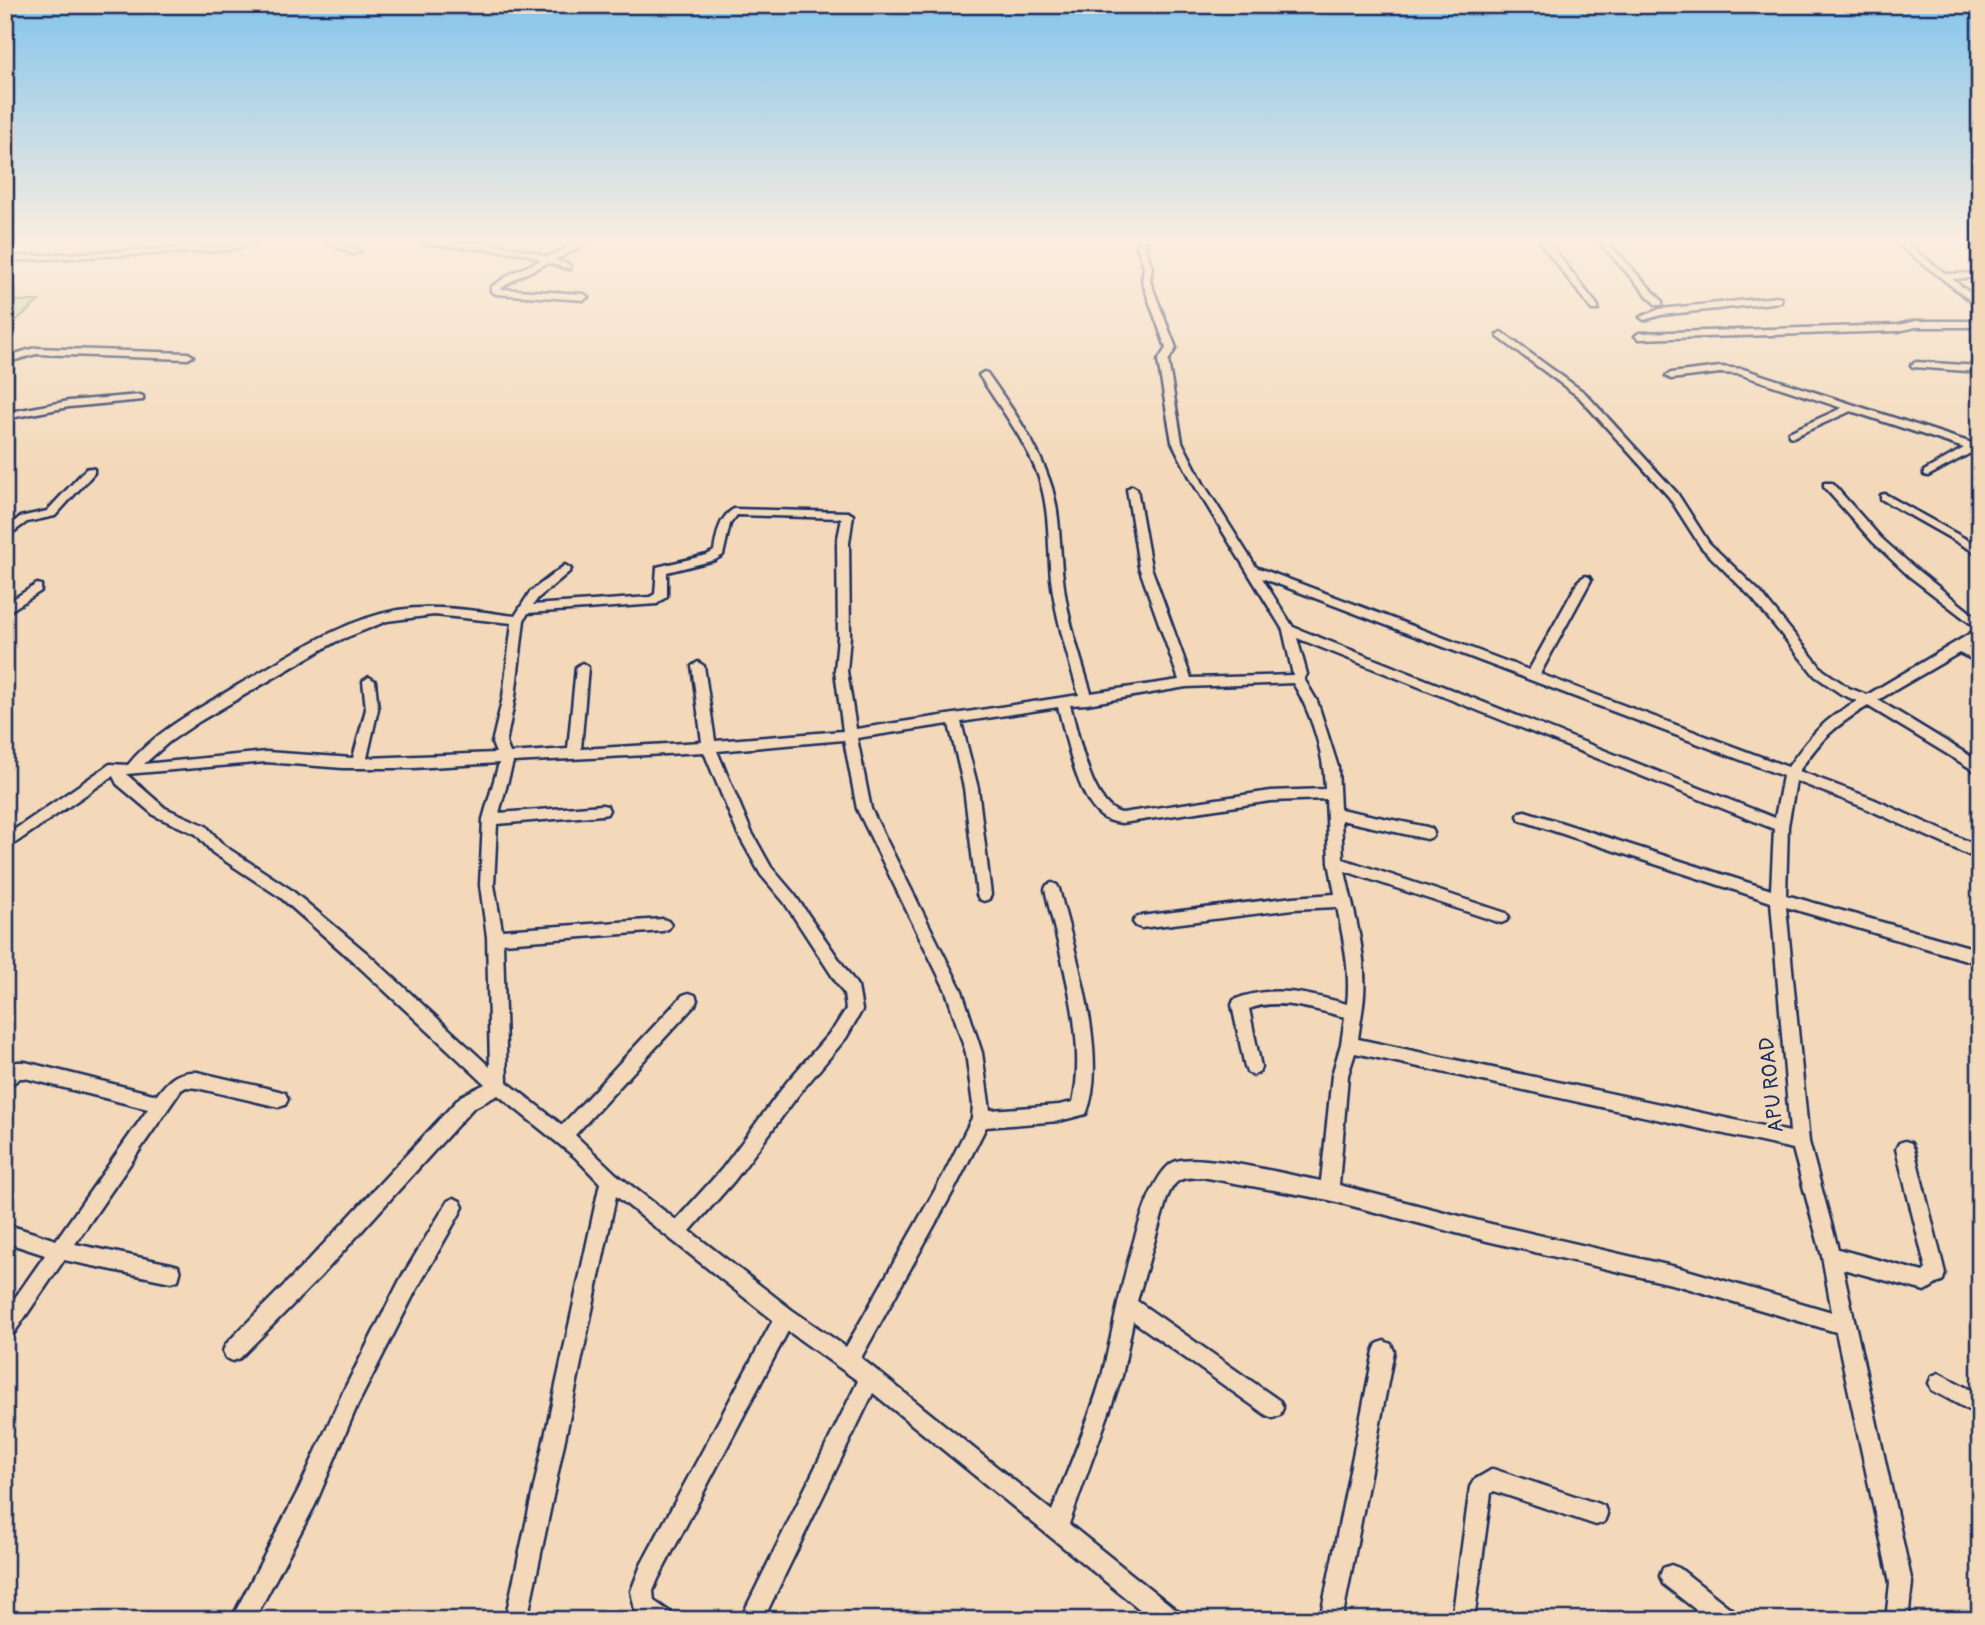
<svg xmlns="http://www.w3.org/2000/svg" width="1985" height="1625" font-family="Pangolin,sans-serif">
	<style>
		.green { fill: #bdd78d; stroke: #6c8376; stroke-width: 2 }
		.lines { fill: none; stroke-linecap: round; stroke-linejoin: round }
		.street-casing { stroke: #1b2f5e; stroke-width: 5 }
		.street { fill: #f3d9ba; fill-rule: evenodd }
		.labels { text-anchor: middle; stroke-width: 5; stroke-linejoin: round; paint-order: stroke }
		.near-street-label { font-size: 21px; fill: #1b2f5e; stroke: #f3d9ba }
	</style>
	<rect width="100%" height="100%" fill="#f3d9ba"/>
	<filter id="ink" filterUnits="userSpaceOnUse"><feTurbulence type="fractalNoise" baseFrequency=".0143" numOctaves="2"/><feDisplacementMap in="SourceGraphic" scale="14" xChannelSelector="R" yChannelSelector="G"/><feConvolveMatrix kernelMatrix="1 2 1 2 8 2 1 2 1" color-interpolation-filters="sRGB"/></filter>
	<g filter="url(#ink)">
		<path class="green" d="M 5,301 L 39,301 L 5,330 Z"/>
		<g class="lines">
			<g class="street-casing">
				<path id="street" d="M 5,242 L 13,242 L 5,249 Z
					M 242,242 L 256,242 L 229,250 L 5,261 L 5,257 L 229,246 Z
					M 325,242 L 337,242 L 360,252 L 353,254 Z
					M 422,242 C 464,242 508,242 547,257 L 579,242 L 590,242 L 555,260 L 570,265 L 570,269 L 548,263 L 518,277 L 500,289 L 584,294 L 588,297 L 584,300 L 496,294 L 491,291 L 491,287 L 512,273 L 541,260 L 523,253 L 426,244 Z
					M 1138,242 L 1146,242 L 1145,247 L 1152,267 L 1150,281 L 1176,348 L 1168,361 L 1182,442 L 1203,483 L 1256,567 L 1529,670 L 1579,580 L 1585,576 L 1589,577 L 1591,580 L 1540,674 L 1788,767 C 1810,736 1823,720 1857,701 L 1841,694 L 1815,676 L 1752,598 L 1701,547 L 1669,497 L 1579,397 L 1498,337 L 1497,335 L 1501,332 L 1585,393 L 1677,493 L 1709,543 L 1760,592 L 1823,670 L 1849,688 L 1867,695 L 1978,629 L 1909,576 L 1873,542 L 1824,487 L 1824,483 L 1832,483 L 1881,538 L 1917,570 L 1980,620 L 1980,639 L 1968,648 L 1980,654 L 1980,663 L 1959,653 L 1878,700 L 1980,762 L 1980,774 L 1868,706 C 1833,727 1822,738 1799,771 L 1873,799 L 1980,847 L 1980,856 L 1971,856 L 1863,807 L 1796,781 L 1788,826 L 1786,895 L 1980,950 L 1980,964 L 1786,907 L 1809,1142 L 1838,1249 L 1923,1272 L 1926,1269 L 1896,1149 L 1899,1143 L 1905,1141 L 1911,1143 L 1914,1149 L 1945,1273 L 1943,1280 L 1925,1291 L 1843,1269 L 1912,1583 L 1908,1620 L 1886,1620 L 1890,1583 L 1836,1332 L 1680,1286 L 1487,1241 L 1329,1200 L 1202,1177 C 1181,1178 1176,1177 1167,1198 L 1137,1301 L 1280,1401 L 1283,1408 L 1280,1415 L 1273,1418 L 1266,1415 L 1133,1321 L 1122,1376 L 1069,1524 L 1179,1612 L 1182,1620 L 1153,1620 L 873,1393 L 763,1620 L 740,1620 L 858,1381 L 788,1331 L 658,1579 L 653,1591 L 654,1601 L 670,1612 L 673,1620 L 643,1620 L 636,1615 L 631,1591 L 641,1565 L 773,1320 L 616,1196 L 527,1620 L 505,1620 L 600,1183 L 575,1157 L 498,1095 L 473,1108 L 321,1276 L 240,1358 L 233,1361 L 226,1358 L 223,1351 L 226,1344 L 307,1262 L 461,1096 L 485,1084 L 356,964 L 280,897 L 213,853 L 196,834 L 155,816 L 117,784 L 113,776 L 5,850 L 5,836 L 110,764 L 128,765 C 156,730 202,707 240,684 C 289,656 342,620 398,610 C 437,604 476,611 515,616 L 530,592 L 565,565 L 571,569 L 569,572 L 538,598 L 533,605 L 650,597 L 655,594 L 657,567 L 707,555 L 714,551 C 717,535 719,517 734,509 L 848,512 L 853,515 L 849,543 L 850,636 L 847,671 L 856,729 L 1079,695 C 1068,657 1056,619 1051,579 C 1048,546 1050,510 1039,478 C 1026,441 1000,408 979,375 L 984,372 L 987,373 C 1010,406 1036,441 1049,479 C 1061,511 1059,546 1063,579 C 1067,618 1080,656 1091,693 L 1179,680 L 1139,567 L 1127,489 L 1132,486 L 1137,489 L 1151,567 L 1191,678 L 1293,675 L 1283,630 L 1193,483 L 1172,442 L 1158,361 L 1166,348 L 1142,281 L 1144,267 L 1137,247 ZM 737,515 L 842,518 L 837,543 L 838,636 L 835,671 L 843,731 L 715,741 L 704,666 L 698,662 L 692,666 L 702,742 L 581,749 L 588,667 L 582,663 L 576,667 L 568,749 L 510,753 L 506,743 L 515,697 L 524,620 L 528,613 L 657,604 L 667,596 L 667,572 L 715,560 L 723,555 L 730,524 ZM 1262,578 L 1783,776 L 1775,818 L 1293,627 ZM 434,615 L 512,623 L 503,697 L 492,743 L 496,753 L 367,758 L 378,709 L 375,681 L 369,677 L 363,681 L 366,709 L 353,758 L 266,752 L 144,764 L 169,742 L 200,721 L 335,642 L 387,621 ZM 1297,638 L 1774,829 L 1771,890 L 1525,811 L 1520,812 L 1518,816 L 1520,820 L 1771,902 L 1790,1132 L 1358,1039 C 1360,1024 1363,1009 1364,995 C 1367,953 1353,910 1345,871 L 1501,923 L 1506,921 L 1509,917 L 1506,913 L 1343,859 L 1341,820 L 1427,839 L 1432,837 L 1434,833 L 1432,829 L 1427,827 L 1340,809 L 1338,767 L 1317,701 L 1304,679 L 1307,674 ZM 1293,683 C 1312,714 1324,753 1325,789 L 1271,791 L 1122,813 C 1091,808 1078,731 1070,705 L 1087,704 L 1186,687 ZM 1058,707 C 1066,736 1077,798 1101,816 C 1107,821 1115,822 1122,823 L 1271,801 L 1326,799 L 1329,862 L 1335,894 L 1293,897 L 1141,916 L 1136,918 L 1133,922 L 1136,926 L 1141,928 L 1293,909 L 1337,907 C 1343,938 1351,971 1347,1004 C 1308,994 1272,984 1234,1000 L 1232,1005 L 1245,1067 L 1247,1072 L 1253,1075 L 1259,1072 L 1261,1067 L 1249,1009 C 1278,997 1315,1010 1345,1017 L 1341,1044 L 1332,1075 L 1321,1181 C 1292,1176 1196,1151 1174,1162 C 1138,1179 1113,1335 1102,1376 C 1089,1421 1069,1466 1052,1511 L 861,1358 L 955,1188 L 986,1127 L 1059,1121 L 1086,1114 C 1110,1059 1073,946 1059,889 L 1057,885 L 1052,883 L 1047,885 L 1045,889 C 1059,953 1088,1036 1073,1102 L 1059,1105 L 990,1110 L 982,1053 L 962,991 L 871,809 L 857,738 L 949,724 L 964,788 L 977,895 L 979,899 L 984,901 L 989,899 L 991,895 L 978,788 L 961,722 ZM 844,740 L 857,809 L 946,991 L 966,1053 L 973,1105 L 972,1118 L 943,1176 L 846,1347 L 792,1310 L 690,1231 L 734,1181 L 799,1094 L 846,1038 L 862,1010 L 858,987 L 794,894 L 771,867 L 751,831 L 717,751 ZM 704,752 L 737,832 L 761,875 L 784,902 L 844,994 L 846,1009 L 834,1028 L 787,1082 L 722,1169 L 676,1220 L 616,1174 L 575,1135 L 695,1005 L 697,1000 L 695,995 L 689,993 L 683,995 L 562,1125 L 507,1082 L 503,943 L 663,931 L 668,929 L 671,925 L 668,921 L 663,919 L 502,930 L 494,885 L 497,824 L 602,815 L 607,814 L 609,810 L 607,806 L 602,805 L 499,813 L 513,762 ZM 266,762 L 343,768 L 413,768 L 499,763 L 483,819 L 480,885 L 487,937 L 490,1067 L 368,954 L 290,889 L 223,845 L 206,826 L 165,808 L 126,774 ZM 1355,1053 L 1793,1149 L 1822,1256 L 1832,1312 L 1680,1268 L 1487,1223 L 1339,1185 L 1348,1075 Z
					M 1540,242 L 1548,242 L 1598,306 L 1598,310 L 1592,310 Z
					M 1599,242 L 1607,242 L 1662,301 L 1662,305 L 1656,305 Z
					M 1895,242 L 1904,242 L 1946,274 L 1980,273 L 1980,277 L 1952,279 L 1980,301 L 1980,308 Z
					M 1778,297 L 1781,298 L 1781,302 L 1661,315 L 1644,320 L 1640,317 L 1660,309 Z
					M 1916,321 L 1980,321 L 1980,327 L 1916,327 L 1898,331 L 1639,339 L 1635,336 L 1639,333 L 1898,325 Z
					M 35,348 L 188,353 L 193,356 L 188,359 L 36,354 L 5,363 L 5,357 Z
					M 1916,362 L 1980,366 L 1980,372 L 1913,367 L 1911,365 Z
					M 1720,367 L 1743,369 L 1978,445 L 1980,453 L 1974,451 L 1928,476 L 1924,475 L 1924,471 L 1964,448 L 1851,411 L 1793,437 L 1789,436 L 1789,432 L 1842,408 L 1739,374 L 1720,373 L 1671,379 L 1666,376 L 1671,373 Z
					M 140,395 L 143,396 L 143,400 L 69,407 L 5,419 L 5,413 L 69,401 Z
					M 90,468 L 94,469 L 94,473 L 55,516 L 27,522 L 5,538 L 5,529 L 20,517 L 47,511 L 86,469 Z
					M 1885,494 L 1980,547 L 1980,555 L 1881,499 L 1881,495 Z
					M 37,584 L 41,585 L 41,591 L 5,614 L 5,604 Z
					M 17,1062 L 25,1062 L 157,1095 C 169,1079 177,1071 197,1072 L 279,1091 L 285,1093 L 288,1099 L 285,1105 L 279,1107 L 197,1088 L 186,1087 L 181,1090 L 75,1244 L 171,1264 L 178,1266 L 180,1273 L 178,1280 L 171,1282 L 64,1260 L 12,1336 L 5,1339 L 5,1312 L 45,1255 L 5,1242 L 5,1224 L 56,1240 L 148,1109 L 25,1078 L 20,1078 L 5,1089 L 5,1070 Z
					M 454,1198 L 460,1201 L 463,1207 L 460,1213 L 414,1294 L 357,1406 L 315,1505 L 254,1620 L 231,1620 L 299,1489 L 343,1392 L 400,1280 L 448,1201 Z
					M 1384,1341 L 1391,1344 L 1394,1351 L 1342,1620 L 1320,1620 L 1374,1351 L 1377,1344 Z
					M 1939,1373 L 1980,1395 L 1980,1416 L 1932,1390 L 1929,1383 L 1932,1376 Z
					M 1493,1469 L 1596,1503 L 1604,1506 L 1607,1514 L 1604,1522 L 1596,1525 L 1494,1491 L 1491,1493 L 1474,1620 L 1452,1620 L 1470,1487 L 1474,1480 Z
					M 1671,1565 L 1679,1568 L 1735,1612 L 1738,1620 L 1709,1620 L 1663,1584 L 1660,1576 L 1663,1568 Z"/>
			</g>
			<use href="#street" class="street"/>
		</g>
	</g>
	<linearGradient id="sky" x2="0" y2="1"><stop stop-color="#85c5ec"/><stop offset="0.51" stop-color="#faeee0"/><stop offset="1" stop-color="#faeee0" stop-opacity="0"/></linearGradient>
	<rect width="1985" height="470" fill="url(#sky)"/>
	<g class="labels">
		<g class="near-street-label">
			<text transform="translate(1771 1085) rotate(-96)" y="7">APU ROAD</text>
		</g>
	</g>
	<rect width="1985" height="1625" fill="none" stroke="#f3d9ba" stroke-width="28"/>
	<rect x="14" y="14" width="1957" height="1597" fill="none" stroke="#1b2f5e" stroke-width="2.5" filter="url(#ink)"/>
</svg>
